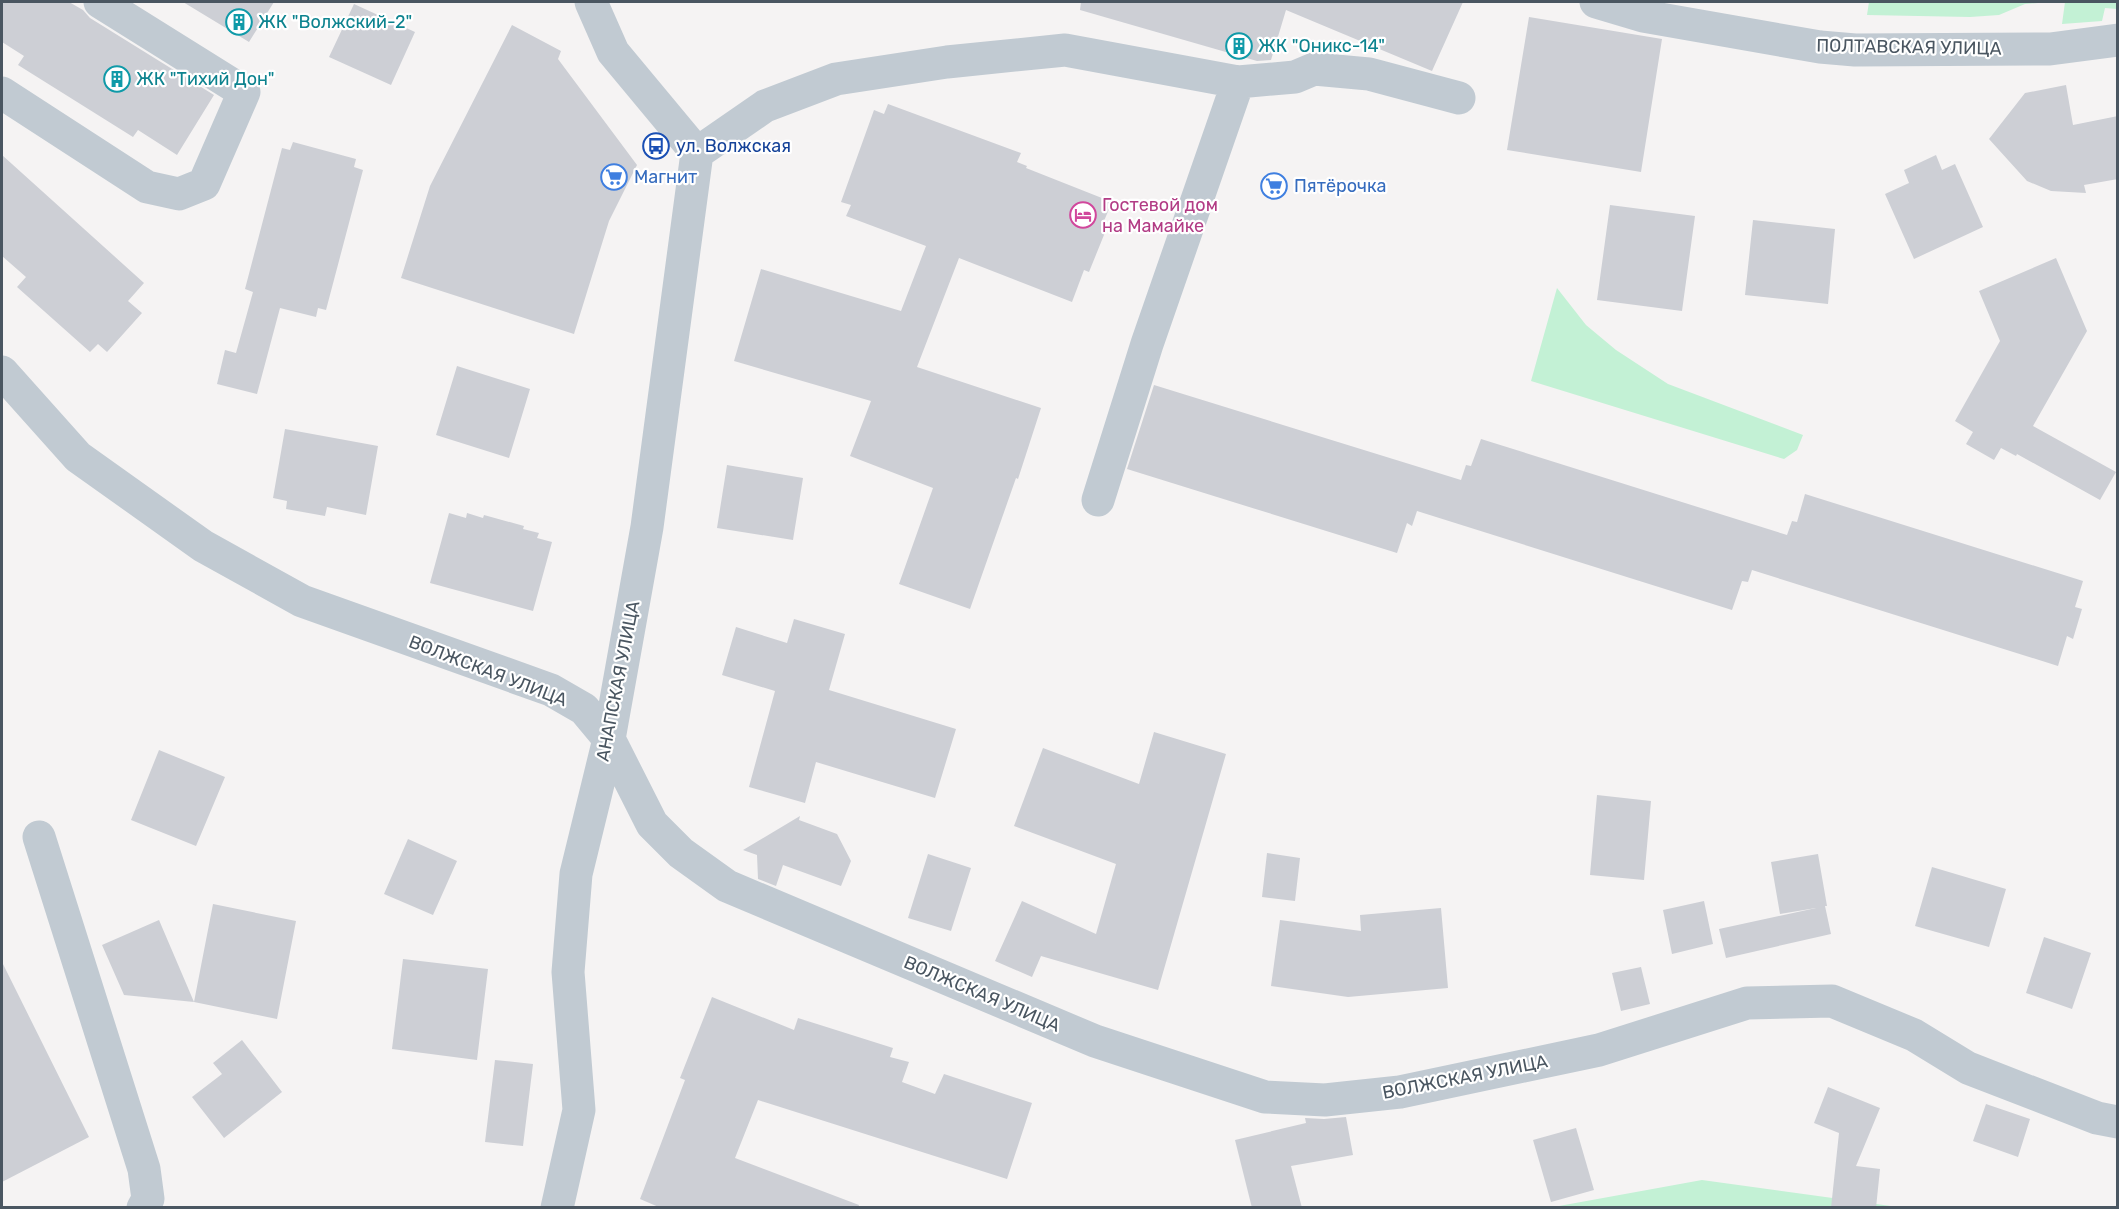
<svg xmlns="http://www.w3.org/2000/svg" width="2119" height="1209" font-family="Rubik,sans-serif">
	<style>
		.green { fill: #c3f1d5 }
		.building { fill: #cdcfd5 }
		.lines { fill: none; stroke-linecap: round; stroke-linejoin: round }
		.minor { stroke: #c1cad2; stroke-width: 33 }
		.labels { text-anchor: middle; stroke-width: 4.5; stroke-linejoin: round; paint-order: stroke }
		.culture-label { font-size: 18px; fill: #0d838f; stroke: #fff; text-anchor: start }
		.street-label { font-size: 18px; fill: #4a5661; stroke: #fff }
		.transit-label { font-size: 18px; fill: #164399; stroke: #fff; text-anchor: start }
		.shop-label { font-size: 18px; fill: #366cbe; stroke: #fff; text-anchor: start }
		.hotel-label { font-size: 18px; fill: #b23c85; stroke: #fff; text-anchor: start }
	</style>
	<rect width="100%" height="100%" fill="#f5f3f3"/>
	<path class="green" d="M 1869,2 L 2050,2 L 2025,4 L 1999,15 L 1970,17 L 1867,15 Z
		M 2065,2 L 2117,2 L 2117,9 L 2105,8 L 2102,21 L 2062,24 Z
		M 1557,288 L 1586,325 L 1616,350 L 1668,384 L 1803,435 L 1797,450 L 1784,459 L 1531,381 Z
		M 1702,1180 L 1898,1207 L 1548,1208 Z"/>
	<path class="building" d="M 2,2 L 69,2 L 83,10 L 90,18 L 214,95 L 177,155 L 138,130 L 133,137 L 18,65 L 24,56 L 2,42 Z
		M 183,2 L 274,2 L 249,42 Z
		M 1081,2 L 1463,2 L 1432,71 L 1286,10 L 1271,60 L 1257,61 L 1080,10 Z
		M 354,4 L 415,32 L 391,85 L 329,57 Z
		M 1529,17 L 1662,39 L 1641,172 L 1507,150 Z
		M 512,25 L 561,51 L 558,59 L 637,165 L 609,221 L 574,334 L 401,278 L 430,186 Z
		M 2066,85 L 2073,125 L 2118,116 L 2118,179 L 2084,185 L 2086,193 L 2051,191 L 2027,181 L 1989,139 L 2025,93 Z
		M 888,104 L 1021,153 L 1017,162 L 1027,166 L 1026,168 L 1112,202 L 1101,228 L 1106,230 L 1089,272 L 1084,270 L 1072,302 L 959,258 L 917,367 L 1041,408 L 1018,479 L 1016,478 L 970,609 L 899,584 L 933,488 L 850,456 L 871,401 L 734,361 L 761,269 L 901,311 L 926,246 L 846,216 L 851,205 L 841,202 L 874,110 L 884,114 Z
		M 293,142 L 356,159 L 354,167 L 363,170 L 326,310 L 318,308 L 316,317 L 280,308 L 257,394 L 217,384 L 225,350 L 236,353 L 253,292 L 245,289 L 282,148 L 290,150 Z
		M 2,155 L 144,283 L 128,301 L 142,313 L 107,352 L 98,344 L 90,352 L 17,287 L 26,277 L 2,256 Z
		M 1936,155 L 1942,170 L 1955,164 L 1983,227 L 1914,259 L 1885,194 L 1909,183 L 1904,170 Z
		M 1610,205 L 1695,216 L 1682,311 L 1597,300 Z
		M 1753,220 L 1835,229 L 1828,304 L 1745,295 Z
		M 2056,258 L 2087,331 L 2033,426 L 2116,472 L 2100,500 L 2017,454 L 2016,456 L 2001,448 L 1994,460 L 1966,444 L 1973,432 L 1955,421 L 2000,341 L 1979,291 Z
		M 457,366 L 530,389 L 509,458 L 436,435 Z
		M 1154,385 L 1461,480 L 1466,465 L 1471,466 L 1481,439 L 1787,535 L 1792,521 L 1797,522 L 1805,494 L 2083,581 L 2075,607 L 2082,609 L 2073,639 L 2067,636 L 2058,666 L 1752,570 L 1748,582 L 1742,581 L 1732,610 L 1417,511 L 1412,526 L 1407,523 L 1397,553 L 1127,469 Z
		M 285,429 L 378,446 L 366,515 L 327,507 L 325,516 L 286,509 L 287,501 L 273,498 Z
		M 727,465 L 803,478 L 793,540 L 717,528 Z
		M 449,513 L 466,518 L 467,513 L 483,518 L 484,515 L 524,526 L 523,529 L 539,533 L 537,538 L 552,542 L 533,611 L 430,583 Z
		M 794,619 L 845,634 L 829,690 L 956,729 L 935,798 L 816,762 L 805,803 L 749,787 L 775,691 L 722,675 L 736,627 L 787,643 Z
		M 1154,732 L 1226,754 L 1158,990 L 1041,956 L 1032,977 L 995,961 L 1022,901 L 1096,934 L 1116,864 L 1014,826 L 1043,748 L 1139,784 Z
		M 159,750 L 225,777 L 196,846 L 131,820 Z
		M 1597,795 L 1651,801 L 1644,880 L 1590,875 Z
		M 800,816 L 799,820 L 837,834 L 851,861 L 841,886 L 783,865 L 776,886 L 758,879 L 757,855 L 743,850 Z
		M 408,839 L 457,861 L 433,915 L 384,894 Z
		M 1267,853 L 1300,858 L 1295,901 L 1262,897 Z
		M 928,854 L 971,868 L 951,931 L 908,918 Z
		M 1818,854 L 1827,906 L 1825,906 L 1831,934 L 1726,958 L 1719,929 L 1816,908 L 1780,914 L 1771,862 Z
		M 1932,867 L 2006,889 L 1989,947 L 1915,926 Z
		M 1704,901 L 1713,944 L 1672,954 L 1663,910 Z
		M 213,904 L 296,921 L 277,1019 L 194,1002 Z
		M 1441,908 L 1448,988 L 1348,997 L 1271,986 L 1280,920 L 1361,931 L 1360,915 Z
		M 159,920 L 194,1002 L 124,995 L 102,945 Z
		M 2044,937 L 2091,953 L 2072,1009 L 2026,993 Z
		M 403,959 L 488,969 L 477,1060 L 392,1049 Z
		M 2,962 L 89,1137 L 2,1182 Z
		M 1641,967 L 1650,1004 L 1621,1011 L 1612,973 Z
		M 712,997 L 794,1030 L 798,1018 L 893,1048 L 890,1057 L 909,1062 L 902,1082 L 935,1094 L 944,1074 L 1032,1103 L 1007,1179 L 758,1100 L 735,1158 L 859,1205 L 858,1208 L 661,1208 L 640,1199 L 685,1080 L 680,1078 Z
		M 242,1040 L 282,1092 L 224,1138 L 192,1097 L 222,1074 L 213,1063 Z
		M 495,1060 L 533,1064 L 523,1146 L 485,1142 Z
		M 1828,1087 L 1880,1108 L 1856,1166 L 1880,1169 L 1876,1208 L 1831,1208 L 1839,1133 L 1814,1123 Z
		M 1986,1104 L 2030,1119 L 2018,1157 L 1973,1141 Z
		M 1346,1117 L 1353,1155 L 1291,1166 L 1302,1208 L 1252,1208 L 1235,1140 L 1306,1123 L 1305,1118 L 1324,1119 Z
		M 1576,1128 L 1594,1190 L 1551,1202 L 1533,1140 Z"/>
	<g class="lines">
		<path class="minor" d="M 591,2 L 613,52 L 697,153
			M 1596,2 L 1643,16 L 1820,47 L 1855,50 L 2050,49 L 2118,40
			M 2,93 L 147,187 L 179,194 L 204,184 L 244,92 L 100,2
			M 697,153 L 765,106 L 836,79 L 947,62 L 1065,50 L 1238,82 L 1295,77 L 1314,69 L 1369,74 L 1459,98
			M 2,372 L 78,457 L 203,546 L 302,601 L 551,690 L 584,709 L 609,739 L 652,824 L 681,853 L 727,886 L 1095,1041 L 1265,1097 L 1325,1100 L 1400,1092 L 1599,1050 L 1747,1003 L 1832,1001 L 1914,1035 L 1968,1068 L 2097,1118 L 2118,1122
			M 1098,500 L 1147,344 L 1238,82
			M 39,837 L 144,1169 L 148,1199 L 143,1208
			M 557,1208 L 579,1110 L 568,972 L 576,874 L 609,739 L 647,527 L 697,153"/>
	</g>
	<defs>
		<g id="building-ring" transform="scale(1.35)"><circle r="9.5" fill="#fff" stroke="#0f9aa8" stroke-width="1.5"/><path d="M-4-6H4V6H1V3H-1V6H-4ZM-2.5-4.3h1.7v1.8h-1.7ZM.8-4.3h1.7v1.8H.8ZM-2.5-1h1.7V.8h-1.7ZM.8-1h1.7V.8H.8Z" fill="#0f9aa8"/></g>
		<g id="bus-ring" transform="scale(1.35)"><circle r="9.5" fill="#fff" stroke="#1a4fb4" stroke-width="1.5"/><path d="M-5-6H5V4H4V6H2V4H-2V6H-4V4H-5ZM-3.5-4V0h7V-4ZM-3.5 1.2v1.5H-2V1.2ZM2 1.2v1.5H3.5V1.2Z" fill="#1a4fb4"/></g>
		<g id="supermarket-ring" transform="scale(1.35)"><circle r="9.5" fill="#fff" stroke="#3f7fe0" stroke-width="1.5"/><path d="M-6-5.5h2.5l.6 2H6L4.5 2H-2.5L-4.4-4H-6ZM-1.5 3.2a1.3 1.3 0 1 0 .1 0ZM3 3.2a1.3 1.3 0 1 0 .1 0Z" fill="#3f7fe0"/></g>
		<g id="hotel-ring" transform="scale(1.35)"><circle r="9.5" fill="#fff" stroke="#d1479c" stroke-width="1.5"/><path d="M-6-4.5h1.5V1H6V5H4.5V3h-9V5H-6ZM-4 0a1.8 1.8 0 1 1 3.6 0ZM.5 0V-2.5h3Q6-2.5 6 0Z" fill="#d1479c"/></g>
	</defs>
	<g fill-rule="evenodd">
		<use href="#building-ring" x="239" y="22"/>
		<use href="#building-ring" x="1239" y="46"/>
		<use href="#building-ring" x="117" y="79"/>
		<use href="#bus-ring" x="656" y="146"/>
		<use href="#supermarket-ring" x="614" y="177"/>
		<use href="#supermarket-ring" x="1274" y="186"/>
		<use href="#hotel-ring" x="1083" y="215"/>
	</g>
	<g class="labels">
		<g class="culture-label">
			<text x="258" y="28">ЖК "Волжский-2"</text>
			<text x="1258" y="52">ЖК "Оникс-14"</text>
			<text x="136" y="85">ЖК "Тихий Дон"</text>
		</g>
		<g class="street-label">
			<text transform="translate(1909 47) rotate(1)" y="6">ПОЛТАВСКАЯ УЛИЦА</text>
			<text transform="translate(488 671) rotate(21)" y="6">ВОЛЖСКАЯ УЛИЦА</text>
			<text transform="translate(618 681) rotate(-79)" y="6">АНАПСКАЯ УЛИЦА</text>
			<text transform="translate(982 994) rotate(23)" y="6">ВОЛЖСКАЯ УЛИЦА</text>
			<text transform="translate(1465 1077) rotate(-11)" y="6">ВОЛЖСКАЯ УЛИЦА</text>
		</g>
		<g class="transit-label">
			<text x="676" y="152">ул. Волжская</text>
		</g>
		<g class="shop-label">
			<text x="634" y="183">Магнит</text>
			<text x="1294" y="192">Пятёрочка</text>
		</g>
		<g class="hotel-label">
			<text x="1102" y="211">Гостевой дом<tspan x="1102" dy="21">на Мамайке</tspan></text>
		</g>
	</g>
	<rect width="2119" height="1209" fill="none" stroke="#4a5661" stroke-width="6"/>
</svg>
